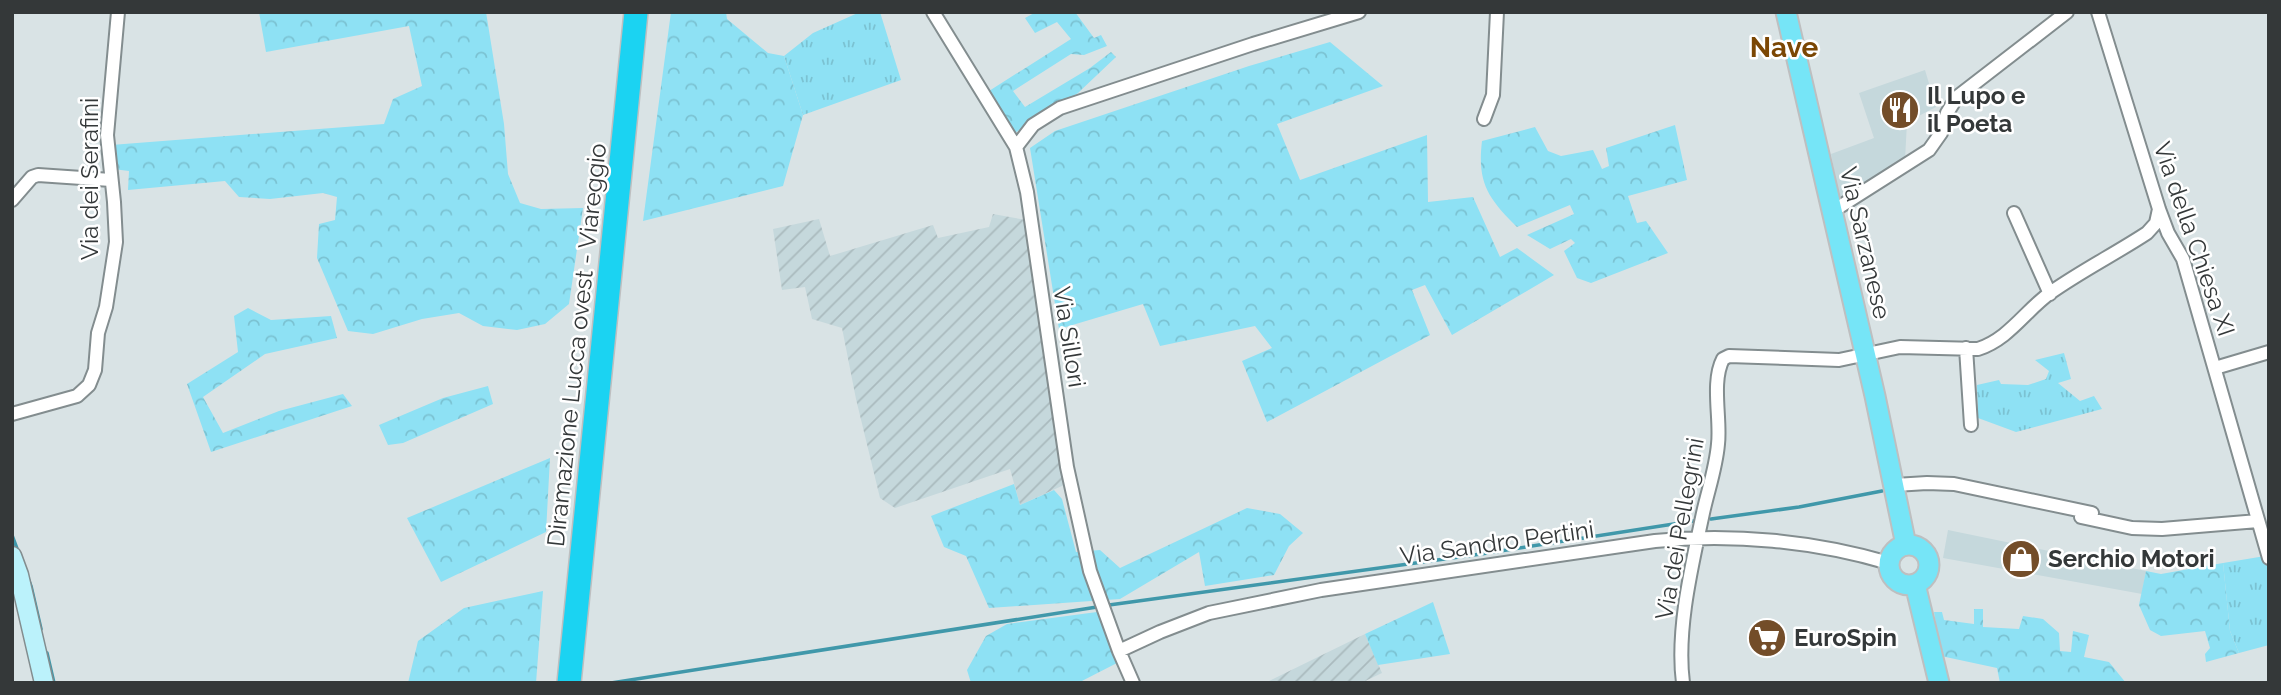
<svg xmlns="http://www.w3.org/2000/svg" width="2281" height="695" font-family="Raleway,sans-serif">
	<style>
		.built { fill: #c5d8dc }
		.industrial { fill: url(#industrial-furrows) }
		.grass { fill: url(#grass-tufts) }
		.forest { fill: url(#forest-crowns) }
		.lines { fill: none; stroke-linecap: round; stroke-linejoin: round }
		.stream { stroke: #4098aa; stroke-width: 3.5 }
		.minor-casing { stroke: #838d8f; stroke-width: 16 }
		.secondary-casing { stroke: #838d8f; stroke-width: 21 }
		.primary-casing { stroke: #bebfc0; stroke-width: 23 }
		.motorway-casing { stroke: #bebfc0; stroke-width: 26 }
		.minor { stroke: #fff; stroke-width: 12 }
		.secondary { stroke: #bbf2fb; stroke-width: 18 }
		.primary { stroke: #76e5f7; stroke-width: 19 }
		.motorway { stroke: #1bd3f2; stroke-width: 23 }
		.labels { text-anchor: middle; stroke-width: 5; stroke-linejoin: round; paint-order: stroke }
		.poi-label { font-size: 24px; font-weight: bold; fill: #343839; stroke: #fff; text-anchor: start }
		.street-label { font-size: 24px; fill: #343839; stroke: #fff }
		.quarter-label { font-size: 28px; font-weight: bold; fill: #7b4704; stroke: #fff }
	</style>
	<defs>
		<pattern id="industrial-furrows" width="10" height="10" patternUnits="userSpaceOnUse" patternTransform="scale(1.75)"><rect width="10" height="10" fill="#c5d8dc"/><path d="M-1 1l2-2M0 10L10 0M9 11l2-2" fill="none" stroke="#aababe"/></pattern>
		<pattern id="grass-tufts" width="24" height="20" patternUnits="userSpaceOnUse" patternTransform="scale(1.75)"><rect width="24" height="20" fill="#8ee1f4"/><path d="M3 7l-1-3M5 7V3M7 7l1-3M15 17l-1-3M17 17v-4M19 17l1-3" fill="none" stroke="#7bc2d2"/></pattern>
		<pattern id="forest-crowns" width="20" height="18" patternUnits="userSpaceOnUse" patternTransform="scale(1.75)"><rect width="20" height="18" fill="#8ee1f4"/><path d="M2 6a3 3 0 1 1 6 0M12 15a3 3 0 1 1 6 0" fill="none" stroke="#7bc2d2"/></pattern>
	</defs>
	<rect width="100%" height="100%" fill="#d9e3e5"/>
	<path class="built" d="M 1925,70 L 1936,107 L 1907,122 L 1905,160 L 1840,201 L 1831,154 L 1874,138 L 1859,93 Z
		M 1948,530 L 2146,571 L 2142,594 L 1943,558 Z"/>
	<path class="industrial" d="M 993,214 L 1026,220 L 1064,485 L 1020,505 L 1010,469 L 895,508 L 880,498 L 856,399 L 842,328 L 812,319 L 805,287 L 782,290 L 773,229 L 819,219 L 830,256 L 933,225 L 938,238 L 989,227 Z
		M 1365,634 L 1382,673 L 1361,683 L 1265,683 Z"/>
	<path class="grass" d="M 860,12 L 880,12 L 901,80 L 803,115 L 784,56 L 813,33 Z
		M 2064,353 L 2071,379 L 2058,383 L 2080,401 L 2094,396 L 2102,409 L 2016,432 L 1978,418 L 1977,385 L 1999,380 L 2001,384 L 2028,385 L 2046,379 L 2049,371 L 2035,360 Z
		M 2265,556 L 2269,573 L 2269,645 L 2239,653 L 2230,631 L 2223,563 Z"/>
	<path class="forest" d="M 259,12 L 486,12 L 504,124 L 508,174 L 520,203 L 541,209 L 583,208 L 569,304 L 545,324 L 517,330 L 483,326 L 459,313 L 422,319 L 373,334 L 348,331 L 317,258 L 319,224 L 335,220 L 337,197 L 323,193 L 270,199 L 239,197 L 225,181 L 128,190 L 129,171 L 113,169 L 111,145 L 384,124 L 393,99 L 422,86 L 409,26 L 266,52 Z
		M 671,12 L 726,12 L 727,19 L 768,53 L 784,56 L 803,115 L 783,186 L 643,221 Z
		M 1036,12 L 1075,12 L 1094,38 L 1101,35 L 1107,46 L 1084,55 L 1071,54 L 1013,91 L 1025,107 L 1090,68 L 1111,52 L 1116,57 L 1078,93 L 1015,133 L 989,91 L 1071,39 L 1057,22 L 1035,33 L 1025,18 Z
		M 1330,42 L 1383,86 L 1277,124 L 1300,180 L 1427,135 L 1428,202 L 1473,197 L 1500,257 L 1517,248 L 1554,275 L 1452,335 L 1425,285 L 1412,290 L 1430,335 L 1267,422 L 1242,361 L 1272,348 L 1255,326 L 1160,346 L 1143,304 L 1059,329 L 1030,148 L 1055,131 L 1249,66 Z
		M 1675,125 L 1687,180 L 1628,196 L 1637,223 L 1646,221 L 1668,253 L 1591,283 L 1577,278 L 1564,251 L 1575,243 L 1571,239 L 1550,249 L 1527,235 L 1574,214 L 1570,205 L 1517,227 C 1488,198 1477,183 1482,141 L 1535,127 L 1548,151 L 1561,156 L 1593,150 L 1602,169 L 1609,166 L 1606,148 Z
		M 248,308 L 271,320 L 331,316 L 337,338 L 265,354 L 203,397 L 223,433 L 279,411 L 343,394 L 352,406 L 211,452 L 187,384 L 238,352 L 234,316 Z
		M 488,386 L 493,404 L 403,443 L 388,445 L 379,425 L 443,398 Z
		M 550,458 L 546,532 L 441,582 L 407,518 Z
		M 1014,484 L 1020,505 L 1054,490 L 1062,499 L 1076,552 L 1100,550 L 1120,568 L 1247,508 L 1280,514 L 1303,533 L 1289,546 L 1274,575 L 1205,586 L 1199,552 L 1120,599 L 989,608 L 966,556 L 944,547 L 931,516 Z
		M 2223,563 L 2230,631 L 2239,653 L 2206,662 L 2205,654 L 2210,648 L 2205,631 L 2161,636 L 2150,630 L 2139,605 L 2146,571 L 2161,574 Z
		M 543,591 L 536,683 L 408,683 L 418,641 L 464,608 Z
		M 1433,602 L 1450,654 L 1378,665 L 1365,634 Z
		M 1974,609 L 1983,609 L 1983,627 L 2019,629 L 2023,616 L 2043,619 L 2059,633 L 2060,651 L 2071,652 L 2073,631 L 2089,635 L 2084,657 L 2109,662 L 2126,683 L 2000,683 L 1997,668 L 1941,656 L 1934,612 L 1942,612 L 1944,620 L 1974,624 Z
		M 1097,612 L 1117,663 L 1078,683 L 971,683 L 967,670 L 986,636 L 1007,624 Z"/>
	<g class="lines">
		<path class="stream" d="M 1711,519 L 1799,507 L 1882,491
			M 12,535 L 31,586 L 41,629
			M 1109,605 L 1481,554 L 1693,521
			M 47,653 L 54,683
			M 611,683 L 1097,607"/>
		<g class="minor-casing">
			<path id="minor" d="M 933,12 L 1016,147 L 1027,192 L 1067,467 L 1090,571 L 1119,651 L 1133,683
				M 2098,12 L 2159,209 L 2168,233 L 2183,259 L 2269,558
				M 1484,119 L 1493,95 L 1497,12
				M 1016,147 L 1033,125 L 1060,108 L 1253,44 L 1359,12
				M 12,200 L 32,177 L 38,175 L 111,180
				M 1833,211 L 1929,150 L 1941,133 L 1947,113 L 1957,97 L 2067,12
				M 2014,213 L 2050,294
				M 1966,348 L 1971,425
				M 2215,368 L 2269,352
				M 12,414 L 77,396 L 89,385 L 95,370 L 98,333 L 106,307 L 116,242 L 114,202 L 107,135 L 118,12
				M 1895,485 L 1927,483 L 1954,484 L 2092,513
				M 2081,517 L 2132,528 L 2162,529 L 2258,521
				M 1119,651 L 1160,632 L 1209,613 L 1321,590 L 1655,541 C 1732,533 1814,541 1889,563
				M 1683,683 C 1676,630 1692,565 1703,513 C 1708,490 1716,468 1718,444 C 1721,419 1711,382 1723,359 L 1729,356 L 1839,360 L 1900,347 L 1978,349 C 2009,339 2025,311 2050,293 C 2081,271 2115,254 2147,233 L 2156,223 L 2159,209"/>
		</g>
		<g class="secondary-casing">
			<path id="secondary" d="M 12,556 L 19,575 L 44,683"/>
		</g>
		<g class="primary-casing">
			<path id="primary" d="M 1786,12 L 1875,396 L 1906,545
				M1889 565a20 20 0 1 1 40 0a20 20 0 1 1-40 0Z
				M 1915,584 L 1939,683"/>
		</g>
		<g class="motorway-casing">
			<path id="motorway" d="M 569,683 L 636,12"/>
		</g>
		<use href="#minor" class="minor"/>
		<use href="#secondary" class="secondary"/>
		<use href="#primary" class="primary"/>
		<use href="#motorway" class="motorway"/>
	</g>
	<defs>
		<g id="restaurant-disc" transform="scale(2.0125)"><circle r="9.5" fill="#734d29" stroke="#fff"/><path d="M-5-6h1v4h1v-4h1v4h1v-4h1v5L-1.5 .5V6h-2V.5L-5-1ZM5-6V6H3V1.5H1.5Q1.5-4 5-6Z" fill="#fff"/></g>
		<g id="shop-disc" transform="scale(2.0125)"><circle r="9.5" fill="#734d29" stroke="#fff"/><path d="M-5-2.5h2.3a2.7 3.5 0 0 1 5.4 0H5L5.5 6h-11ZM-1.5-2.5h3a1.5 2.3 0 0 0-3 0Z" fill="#fff"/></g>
		<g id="supermarket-disc" transform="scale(2.0125)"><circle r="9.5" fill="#734d29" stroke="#fff"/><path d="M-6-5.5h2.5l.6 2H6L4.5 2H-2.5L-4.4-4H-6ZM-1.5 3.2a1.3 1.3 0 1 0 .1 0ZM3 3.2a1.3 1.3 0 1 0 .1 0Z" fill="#fff"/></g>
	</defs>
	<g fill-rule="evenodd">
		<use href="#restaurant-disc" x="1900" y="110"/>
		<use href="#shop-disc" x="2021" y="559"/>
		<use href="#supermarket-disc" x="1767" y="638"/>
	</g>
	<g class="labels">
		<g class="poi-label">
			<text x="1927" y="104">Il Lupo e<tspan x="1927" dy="28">il Poeta</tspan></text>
			<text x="2048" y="567">Serchio Motori</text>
			<text x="1794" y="646">EuroSpin</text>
		</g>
		<g class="street-label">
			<text transform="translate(90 179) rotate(-90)" y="8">Via dei Serafini</text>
			<text transform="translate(2194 239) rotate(71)" y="8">Via della Chiesa XI</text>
			<text transform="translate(1865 243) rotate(77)" y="8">Via Sarzanese</text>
			<text transform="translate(1069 337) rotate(81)" y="8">Via Sillori</text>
			<text transform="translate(577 345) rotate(-84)" y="8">Diramazione Lucca ovest - Viareggio</text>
			<text transform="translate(1680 529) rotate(-80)" y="8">Via dei Pellegrini</text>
			<text transform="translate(1497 543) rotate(-8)" y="8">Via Sandro Pertini</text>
		</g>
		<g class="quarter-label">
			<text x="1784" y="57">Nave</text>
		</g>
	</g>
	<rect width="2281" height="695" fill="none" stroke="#343839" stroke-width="28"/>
</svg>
